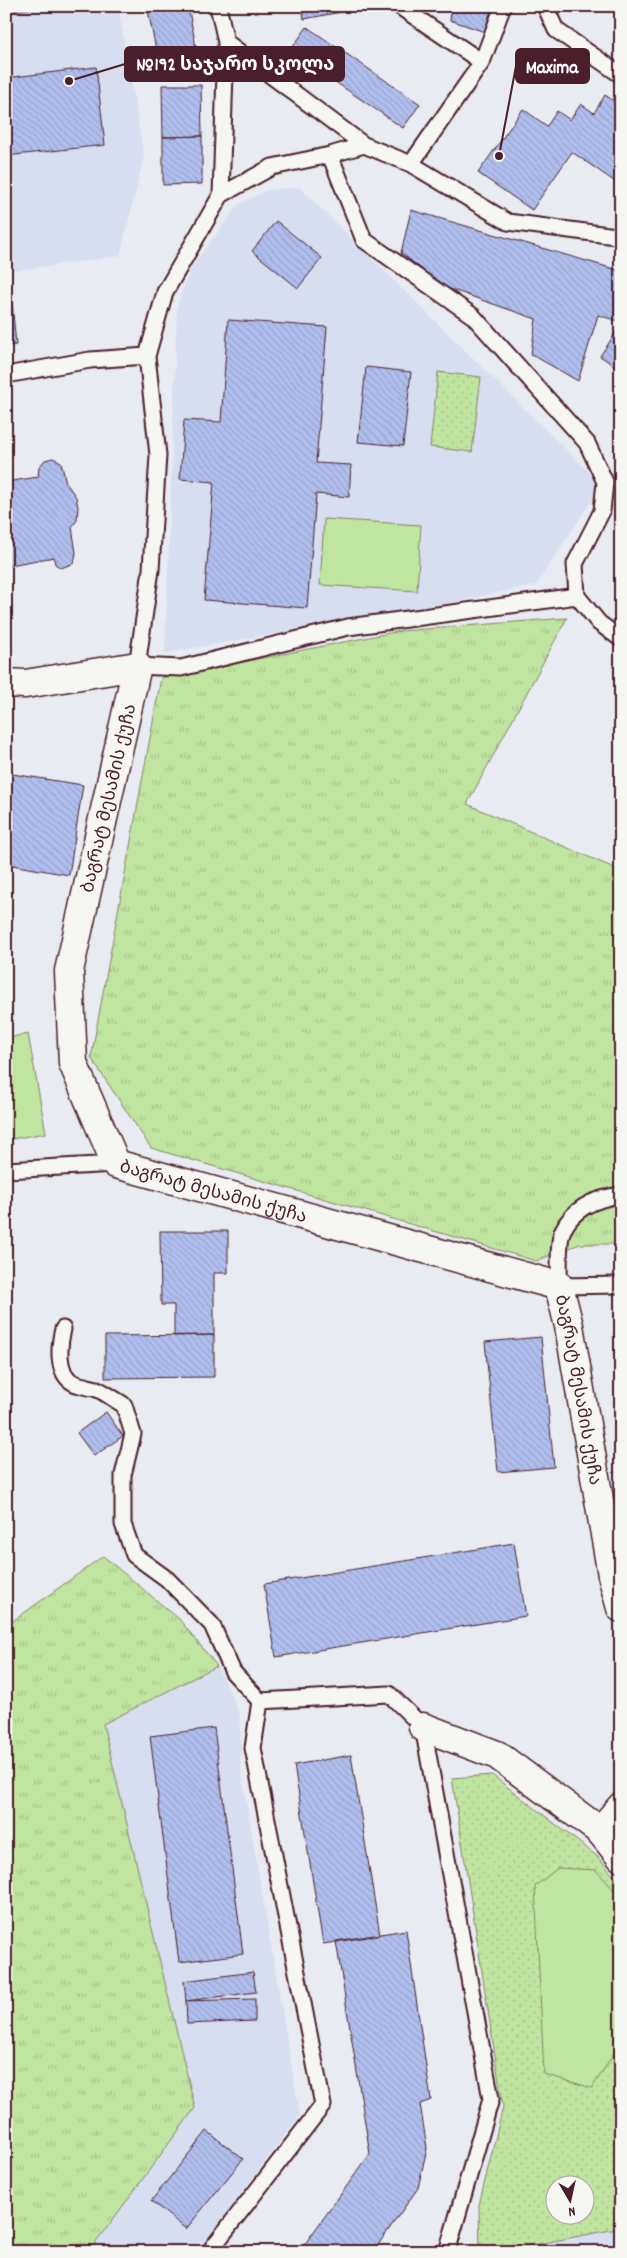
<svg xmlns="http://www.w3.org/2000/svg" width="627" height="2258" font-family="Dekko,'Noto Sans Georgian',sans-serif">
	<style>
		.built { fill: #d7def0 }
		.grass { fill: url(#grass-tufts); stroke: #858266 }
		.park { fill: url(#park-dots); stroke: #858266; fill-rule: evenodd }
		.pitch { fill: #c0e5a0; stroke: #858266 }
		.building { fill: url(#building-back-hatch); stroke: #4a1f2b }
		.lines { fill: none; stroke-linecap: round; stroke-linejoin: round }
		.service-casing { stroke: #4a1f2b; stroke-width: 19 }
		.minor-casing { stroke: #4a1f2b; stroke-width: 31 }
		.service { stroke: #f6f6f2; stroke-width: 15 }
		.minor { stroke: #f6f6f2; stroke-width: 28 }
		.labels { text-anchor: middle; stroke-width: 4.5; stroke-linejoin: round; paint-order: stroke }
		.street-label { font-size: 18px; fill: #4a1f2b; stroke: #f6f6f2 }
		.leader { fill: none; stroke: #4a1f2b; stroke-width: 2 }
		.callout-dot { fill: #4a1f2b; stroke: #f6f6f2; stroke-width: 2 }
		.callout { fill: #4a1f2b; stroke: #4a1f2b; stroke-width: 2 }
		.callout-label { font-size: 19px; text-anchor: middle; font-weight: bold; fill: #fff }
	</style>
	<defs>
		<pattern id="grass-tufts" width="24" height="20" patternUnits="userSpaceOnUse" patternTransform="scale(1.25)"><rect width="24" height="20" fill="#c0e5a0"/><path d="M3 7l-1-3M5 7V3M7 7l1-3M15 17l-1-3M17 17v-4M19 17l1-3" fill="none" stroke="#a6c48a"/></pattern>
		<pattern id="park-dots" width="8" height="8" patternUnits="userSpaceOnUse" patternTransform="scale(1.25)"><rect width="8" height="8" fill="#c0e5a0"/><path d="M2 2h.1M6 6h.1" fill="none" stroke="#a6c48a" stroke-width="1.8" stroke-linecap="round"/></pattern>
		<pattern id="building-back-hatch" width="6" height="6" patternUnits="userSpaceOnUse" patternTransform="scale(1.25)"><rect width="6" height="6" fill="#b0bfef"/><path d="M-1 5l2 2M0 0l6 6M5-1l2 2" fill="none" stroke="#99a4cd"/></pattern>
	</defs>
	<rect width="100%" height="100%" fill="#e8ebf1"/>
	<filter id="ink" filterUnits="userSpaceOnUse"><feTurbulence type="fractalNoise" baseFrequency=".02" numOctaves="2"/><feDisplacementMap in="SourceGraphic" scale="10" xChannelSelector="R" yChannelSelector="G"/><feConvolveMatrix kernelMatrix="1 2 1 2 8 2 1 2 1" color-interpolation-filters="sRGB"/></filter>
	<g filter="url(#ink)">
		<path class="built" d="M 6,6 L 118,6 L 144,156 L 120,256 L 6,272 Z
			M 299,187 L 602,485 L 536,585 L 440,605 L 165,653 L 177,306 L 190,269 L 239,204 L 267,190 Z
			M 217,1666 L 240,1714 L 241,1771 L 300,2115 L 197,2252 L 89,2252 L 195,2108 L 103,1724 Z
			M 621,2228 L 621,2252 L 497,2252 Z"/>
		<path class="grass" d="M 567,618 L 467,804 L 621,871 L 621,1244 L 580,1244 L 536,1261 L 151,1148 L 91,1058 L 161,678 L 400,631 Z
			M 103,1556 L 179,1619 L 217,1666 L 103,1724 L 195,2108 L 89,2252 L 6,2252 L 6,1626 Z"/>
		<path class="park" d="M 438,372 L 481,377 L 472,452 L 430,447 Z
			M 492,1775 L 598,1857 L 621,1885 L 621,2228 L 497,2252 L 480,2252 L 479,2205 L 503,2107 L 452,1778 ZM 554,2186 L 584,2186 L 584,2216 L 554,2216 Z"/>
		<path class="pitch" d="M 324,519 L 421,525 L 417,591 L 320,585 Z
			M 28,1034 L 46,1133 L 6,1140 L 6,1038 Z
			M 558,1868 L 596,1870 L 621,1898 L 621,2042 L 592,2088 L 544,2074 L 535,1886 Z"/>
		<path class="building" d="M 6,6 L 36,6 L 36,8 L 6,12 Z
			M 147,6 L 188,6 L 198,57 L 159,64 Z
			M 302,6 L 356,6 L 357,9 L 304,19 Z
			M 452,6 L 492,6 L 485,32 L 450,20 Z
			M 307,27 L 420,104 L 403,128 L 290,51 Z
			M 96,67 L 105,145 L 6,156 L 6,78 Z
			M 162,85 L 201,85 L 202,136 L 163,137 Z
			M 605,95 L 617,103 L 621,98 L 621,186 L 572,152 L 532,210 L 478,173 L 523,109 L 547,126 L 557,111 L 570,120 L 581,104 L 594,113 Z
			M 202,136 L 202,184 L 163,185 L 163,137 Z
			M 411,210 L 621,271 L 621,313 L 618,321 L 598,315 L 578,381 L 531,354 L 536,319 L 433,283 L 423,270 L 401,253 Z
			M 276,221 L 322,258 L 298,288 L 252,251 Z
			M 12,302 L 16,345 L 6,346 L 6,303 Z
			M 228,320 L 327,327 L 316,463 L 351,465 L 349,497 L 316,494 L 307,608 L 204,600 L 214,482 L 180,479 L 184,420 L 221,422 Z
			M 621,325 L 621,370 L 600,356 Z
			M 366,367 L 411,372 L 403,446 L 358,442 Z
			M 53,458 L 61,462 L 66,483 L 76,497 L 78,507 L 77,520 L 72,527 L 76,553 L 74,563 L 61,568 L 55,564 L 54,557 L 10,565 L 6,575 L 6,482 L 38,477 L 39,467 L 45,460 Z
			M 6,773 L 83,785 L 69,875 L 6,864 Z
			M 160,1231 L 228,1231 L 228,1273 L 214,1273 L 214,1335 L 174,1336 L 174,1305 L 161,1305 Z
			M 214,1335 L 214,1377 L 105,1378 L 105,1336 Z
			M 541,1337 L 554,1467 L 498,1472 L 485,1342 Z
			M 106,1412 L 123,1436 L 94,1456 L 77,1433 Z
			M 514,1543 L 526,1616 L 276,1657 L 264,1584 Z
			M 214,1728 L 243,1954 L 179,1962 L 150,1736 Z
			M 351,1755 L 380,1935 L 323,1944 L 294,1765 Z
			M 406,1930 L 431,2100 L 420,2104 L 427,2148 L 418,2188 L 373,2252 L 299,2252 L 370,2154 L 336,1941 Z
			M 253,1972 L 256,1992 L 186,2001 L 184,1981 Z
			M 255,1999 L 255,2021 L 187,2024 L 186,2001 Z
			M 207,2131 L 243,2159 L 186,2229 L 151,2201 Z"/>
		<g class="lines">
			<g class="service-casing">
				<path id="service" d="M 218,6 L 226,42 L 364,145 L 411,164 L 508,222 L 616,236 L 621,239
					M 399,6 L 482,62
					M 545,6 L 556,30 L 621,75
					M 364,145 L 330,155 L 364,240 L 473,316 L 587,443 L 605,482 L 602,511 L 575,564 L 577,596 L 599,623 L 621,639
					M 330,155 L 272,167 L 221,195 L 165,292 L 147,356 L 158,455 L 151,570 L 137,666 L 181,668 L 348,627 L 577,596
					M 411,164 L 482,62 L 503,6
					M 221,195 L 226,42
					M 6,375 L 90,360 L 147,356
					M 6,1170 L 116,1164
					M 621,1195 C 597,1198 574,1207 563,1230 C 557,1242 560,1272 559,1286 L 621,1285
					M 63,1329 C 59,1345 56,1374 74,1383 C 81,1386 90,1387 97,1389 C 106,1393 115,1400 124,1405 L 133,1434 L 123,1475 L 123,1524 L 134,1555 L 167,1579 L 212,1625 L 233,1672 L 260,1701 L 253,1748 L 323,2105 L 209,2252
					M 260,1701 L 389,1694 L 423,1727 L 491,2099 L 447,2252"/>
			</g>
			<g class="minor-casing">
				<g id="minor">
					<path id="s1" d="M 6,683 L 25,684 L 137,666 L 69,971 L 73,1063 L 116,1164 L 559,1286 L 569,1326 L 612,1575 L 621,1608"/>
					<path d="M 423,1727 L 497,1755 L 600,1831 L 621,1857"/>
					<path d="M 600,1831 L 621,1807"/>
				</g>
			</g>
			<use href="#service" class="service"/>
			<use href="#minor" class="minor"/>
		</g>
	</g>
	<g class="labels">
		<g class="street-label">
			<text transform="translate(108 798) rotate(-77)" y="6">ბაგრატ მესამის ქუჩა</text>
			<text dy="6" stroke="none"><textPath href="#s1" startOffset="748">ბაგრატ მესამის ქუჩა</textPath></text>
			<text dy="6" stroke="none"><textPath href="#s1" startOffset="1212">ბაგრატ მესამის ქუჩა</textPath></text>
		</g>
	</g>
	<path class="leader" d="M69 81L125 64M499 156L516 66"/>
	<g class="callout-dot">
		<circle cx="69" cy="81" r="5"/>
		<circle cx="499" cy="156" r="5"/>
	</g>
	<g class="callout">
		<rect x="125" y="47" width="219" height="34" rx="5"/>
		<rect x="516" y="49" width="73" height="34" rx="5"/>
	</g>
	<g class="callout-label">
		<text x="235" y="70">№192 საჯარო სკოლა</text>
		<text x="552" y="73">Maxima</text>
	</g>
	<rect width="627" height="2258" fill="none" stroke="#f6f6f2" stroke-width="25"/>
	<rect x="12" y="12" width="602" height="2233" fill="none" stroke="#4a1f2b" stroke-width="2" filter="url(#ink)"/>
	<g transform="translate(570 2200) rotate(171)"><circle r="24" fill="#f6f6f2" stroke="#b1a0a2"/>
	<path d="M0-4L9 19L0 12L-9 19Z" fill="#4a1f2b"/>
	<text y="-8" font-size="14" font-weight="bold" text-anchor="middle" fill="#4a1f2b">N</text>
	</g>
</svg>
